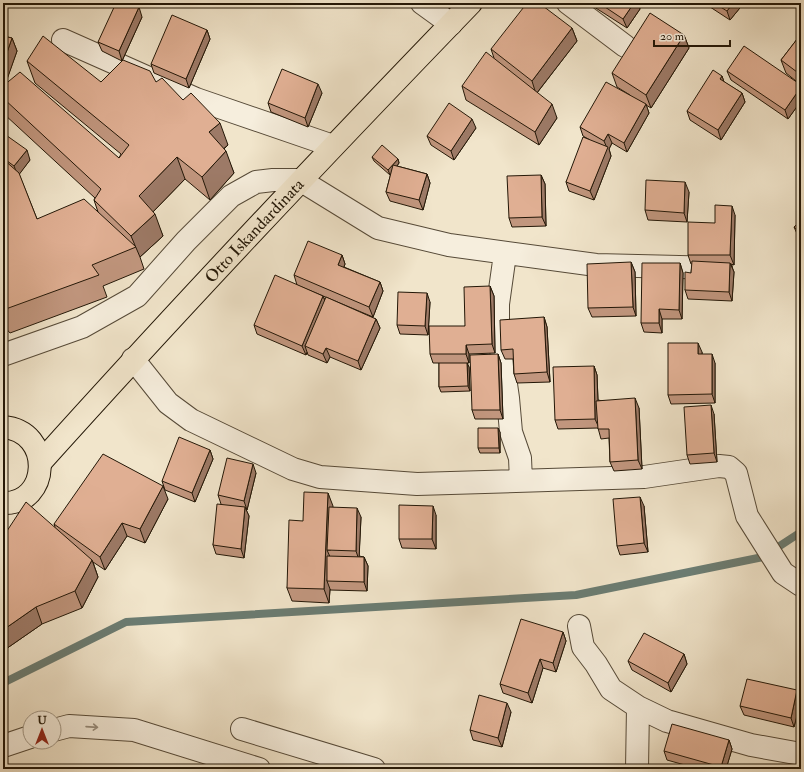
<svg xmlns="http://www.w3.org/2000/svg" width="804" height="772" font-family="'IM FELL Double Pica',serif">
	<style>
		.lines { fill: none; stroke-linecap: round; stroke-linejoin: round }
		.stream { stroke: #6b7c72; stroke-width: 8 }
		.minor-casing { stroke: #564a38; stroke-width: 24 }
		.major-casing { stroke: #231707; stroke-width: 24 }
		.minor { stroke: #f6eedd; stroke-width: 22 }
		.major { stroke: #f1e5cb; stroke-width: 22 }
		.wall { fill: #c1967e; stroke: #231707 }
		.shaded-wall { fill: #9d7a67; stroke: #231707 }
		.building { fill: #e0af93; stroke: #231707 }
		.oneway { stroke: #978d7d }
		.labels { text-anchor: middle; stroke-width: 4; stroke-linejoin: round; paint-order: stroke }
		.street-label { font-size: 17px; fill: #231707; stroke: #f6eedd }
	</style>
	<rect width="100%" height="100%" fill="#f1e5cb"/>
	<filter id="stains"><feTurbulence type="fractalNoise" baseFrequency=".005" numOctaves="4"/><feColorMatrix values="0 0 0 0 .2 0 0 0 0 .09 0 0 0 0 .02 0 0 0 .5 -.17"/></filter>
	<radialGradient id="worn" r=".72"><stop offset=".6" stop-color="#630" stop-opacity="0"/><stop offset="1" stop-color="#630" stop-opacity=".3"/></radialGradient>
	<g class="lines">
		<path class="stream" d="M 3,683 L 126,622 L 576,595 L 763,557 L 801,532"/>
		<g class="minor-casing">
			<path id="minor" d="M 422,3 L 451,24
				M 568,3 L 625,46
				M 63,40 L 196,99 L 333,146
				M 505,254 L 498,304 L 498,329 L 508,398 L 511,432 L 520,458 L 521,481
				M 3,355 L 82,327 L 137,296 L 186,241 L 231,196 L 256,182 L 273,180 L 300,180 L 378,228 L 449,245 L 596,265 L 721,268
				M 133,359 L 168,403 L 191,420 L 293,469 L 320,477 L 417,484 L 644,477 L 719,466 L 729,467 L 736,473 L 747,516 L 783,573 L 801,585
				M 579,626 L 583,647 L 596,664 L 611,689 L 638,707 L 667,721 L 751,745 L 801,754
				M 242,729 L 374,769
				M 54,730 L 69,726 L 134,730 L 259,769
				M 3,746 L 30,737
				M 637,769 L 638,707"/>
		</g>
		<g class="major-casing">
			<g id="major">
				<path d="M 3,427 C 54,431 50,505 3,503"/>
				<path id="s1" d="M 40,463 C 181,306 325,154 471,3"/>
			</g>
		</g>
		<use href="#minor" class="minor"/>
		<use href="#major" class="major"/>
	</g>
	<path class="wall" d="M 588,3 L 638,3 L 640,9 L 627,28 Z
		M 704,3 L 744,3 L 730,20 Z
		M 142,17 L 122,61 L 102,51 L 98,42 Z
		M 572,28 L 577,41 L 537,93 L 557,118 L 539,145 L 466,100 L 462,86 L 494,58 L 491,49 Z
		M 207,30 L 210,39 L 189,88 L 154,73 L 151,64 Z
		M 801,34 L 801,101 L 788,119 L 731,80 L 727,71 L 801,85 L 786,73 L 781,60 Z
		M 684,35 L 689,48 L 651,108 L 646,105 L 649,113 L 627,152 L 612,143 L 609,149 L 611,156 L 594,200 L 569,191 L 566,182 L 590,140 L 583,136 L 580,127 L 630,95 L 617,87 L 612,73 Z
		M 3,36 L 12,38 L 17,51 L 5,84 L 119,158 L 121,154 L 35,83 L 27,61 L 101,82 L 156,82 L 228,145 L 224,149 L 234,173 L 210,200 L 185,179 L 153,212 L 163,236 L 140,257 L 144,269 L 103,286 L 107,297 L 10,333 L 3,325 L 3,133 L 30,160 L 19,174 L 37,219 L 98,212 L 94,200 L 95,198 L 4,114 L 3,111 Z
		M 722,76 L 724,82 L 742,93 L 745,102 L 721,140 L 690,120 L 687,111 Z
		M 322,93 L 308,127 L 271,112 L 268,103 Z
		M 476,128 L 454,160 L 431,145 L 427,136 Z
		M 372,157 L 398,159 L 399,163 L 397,166 L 427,174 L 430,183 L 423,210 L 390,201 L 386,192 L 391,173 L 390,175 L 374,161 Z
		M 541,175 L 545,184 L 546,226 L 512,227 L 509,218 Z
		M 689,192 L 687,222 L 648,220 L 645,210 Z
		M 735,215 L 734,265 L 731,264 L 734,272 L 732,301 L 688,299 L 685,290 L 691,273 L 692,264 L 691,264 L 688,255 Z
		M 801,221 L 801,240 L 798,236 L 794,227 Z
		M 342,255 L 345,264 L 344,267 L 380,282 L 383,291 L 373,317 L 297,285 L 294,275 Z
		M 631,262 L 635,272 L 636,316 L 592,317 L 588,308 Z
		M 680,263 L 683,273 L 682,319 L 662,319 L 662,333 L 644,332 L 641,323 Z
		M 490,286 L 494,296 L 495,353 L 469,354 L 469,363 L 467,363 L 469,367 L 470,391 L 441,392 L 439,387 L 439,363 L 433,363 L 430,354 L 465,326 Z
		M 323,296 L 325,300 L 376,319 L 380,328 L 361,370 L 330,357 L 327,363 L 308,355 L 307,352 L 306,355 L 257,334 L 254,325 Z
		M 430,302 L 428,335 L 400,334 L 397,325 Z
		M 544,317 L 547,327 L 550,382 L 517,383 L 514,374 L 513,359 L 505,359 L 501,350 Z
		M 702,352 L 702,354 L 715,363 L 715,403 L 671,404 L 668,395 Z
		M 498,354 L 501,363 L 503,419 L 475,419 L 472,410 Z
		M 594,366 L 597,375 L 598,400 L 639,408 L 642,469 L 614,471 L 610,462 L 609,438 L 601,439 L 598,428 L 558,429 L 555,420 Z
		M 714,414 L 717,462 L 690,464 L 687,455 Z
		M 500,432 L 500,453 L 480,453 L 478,448 Z
		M 210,450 L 213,459 L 195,502 L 165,490 L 162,481 Z
		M 256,473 L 247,510 L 246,510 L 249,516 L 244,558 L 216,554 L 213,545 L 221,504 L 218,495 Z
		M 328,493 L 332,507 L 361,517 L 359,556 L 364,557 L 368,566 L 367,591 L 330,590 L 330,589 L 329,603 L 292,601 L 287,588 L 303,521 Z
		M 168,499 L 145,543 L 127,536 L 105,570 L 93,562 L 98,577 L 82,608 L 42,624 L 3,651 L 55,527 L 54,524 Z
		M 644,506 L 648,552 L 620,555 L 617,546 Z
		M 436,515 L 436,549 L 402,548 L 399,539 Z
		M 563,632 L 566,641 L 556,672 L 543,668 L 532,703 L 503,693 L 500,684 Z
		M 684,654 L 687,664 L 671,692 L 632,670 L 628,661 Z
		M 801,700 L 794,727 L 744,715 L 740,706 Z
		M 511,712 L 502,747 L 473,740 L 470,730 Z
		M 729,740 L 732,749 L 726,769 L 699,769 L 667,760 L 664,751 Z"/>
	<path class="shaded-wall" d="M 634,3 L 638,3 L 640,9 L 627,28 L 623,19 Z
		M 733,3 L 744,3 L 730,20 L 727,11 Z
		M 139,7 L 142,17 L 122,61 L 119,51 Z
		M 572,28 L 577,41 L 536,94 L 532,81 Z
		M 207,30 L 210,39 L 189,88 L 186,79 Z
		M 684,35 L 689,48 L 651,108 L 646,95 Z
		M 12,38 L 17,51 L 3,91 L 3,64 Z
		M 722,76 L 725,85 L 720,79 Z
		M 318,84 L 322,93 L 308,127 L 305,118 Z
		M 801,87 L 801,101 L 788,119 L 785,110 Z
		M 742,93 L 745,102 L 721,140 L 718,130 Z
		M 552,104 L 557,118 L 539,145 L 535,132 Z
		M 646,104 L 649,113 L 627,152 L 624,143 Z
		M 472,119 L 476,128 L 454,160 L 451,151 Z
		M 220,123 L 228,145 L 217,154 L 209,132 Z
		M 608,134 L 612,143 L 609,149 L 611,156 L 594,200 L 590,191 L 607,148 L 604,141 Z
		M 27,150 L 30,160 L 18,176 L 14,166 Z
		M 226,151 L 234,173 L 210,200 L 202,177 Z
		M 177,157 L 185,179 L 147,218 L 139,196 Z
		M 398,159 L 399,163 L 390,175 L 388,170 Z
		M 427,174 L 430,183 L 423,210 L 419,200 Z
		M 541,175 L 545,184 L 546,226 L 542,217 Z
		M 685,182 L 689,192 L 687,222 L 684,213 Z
		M 732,206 L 735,215 L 734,265 L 730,255 Z
		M 155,214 L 163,236 L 140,257 L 131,236 Z
		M 342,255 L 345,264 L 341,274 L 338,265 Z
		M 631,262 L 635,272 L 636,316 L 633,307 Z
		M 680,263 L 683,273 L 682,319 L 679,310 Z
		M 730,263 L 734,272 L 732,301 L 729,292 Z
		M 380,282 L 383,291 L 373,317 L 369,307 Z
		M 490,286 L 494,296 L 495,353 L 492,344 Z
		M 427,293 L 430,302 L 428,335 L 425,326 Z
		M 323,296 L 327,306 L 305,346 L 307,352 L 306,355 L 302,346 Z
		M 659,309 L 662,319 L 662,333 L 659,323 Z
		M 544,317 L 547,327 L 550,382 L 547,372 Z
		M 376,319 L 380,328 L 361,370 L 358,361 Z
		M 698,343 L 702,352 L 702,363 L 698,354 Z
		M 466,345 L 469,354 L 469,363 L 466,354 Z
		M 326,348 L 330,357 L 327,363 L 323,354 Z
		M 498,354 L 501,363 L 503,419 L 500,410 Z
		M 712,354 L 715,363 L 715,403 L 712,394 Z
		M 467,363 L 469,367 L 470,391 L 468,386 Z
		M 594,366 L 597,375 L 599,428 L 595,419 Z
		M 635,398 L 639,408 L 642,469 L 638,460 Z
		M 711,405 L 714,414 L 717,462 L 714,453 Z
		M 498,428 L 500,432 L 500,453 L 499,448 Z
		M 210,450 L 213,459 L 195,502 L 192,493 Z
		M 253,464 L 256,473 L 247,510 L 244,501 Z
		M 163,486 L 168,499 L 145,543 L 140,529 Z
		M 328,493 L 333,506 L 331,550 L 327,550 L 331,559 L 327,581 L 330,589 L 329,603 L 324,589 Z
		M 640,497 L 644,506 L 648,552 L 644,543 Z
		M 433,506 L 436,515 L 436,549 L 432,539 Z
		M 245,507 L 249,516 L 244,558 L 241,549 Z
		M 357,508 L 361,517 L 359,560 L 356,551 Z
		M 122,523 L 127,536 L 105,570 L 100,557 Z
		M 364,557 L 368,566 L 367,591 L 364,582 Z
		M 92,560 L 98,577 L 82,608 L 75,591 Z
		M 36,607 L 42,624 L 3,651 L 3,630 Z
		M 563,632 L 566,641 L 556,672 L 553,663 Z
		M 684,654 L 687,664 L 671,692 L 668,683 Z
		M 540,659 L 543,668 L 532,703 L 528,693 Z
		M 797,690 L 801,700 L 794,727 L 791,718 Z
		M 507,703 L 511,712 L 502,747 L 498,738 Z
		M 729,740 L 732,749 L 726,769 L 721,769 L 721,767 Z"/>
	<path class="building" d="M 116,3 L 130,3 L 139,7 L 119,51 L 98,42 Z
		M 527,3 L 539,3 L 572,28 L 532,81 L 491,49 Z
		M 599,3 L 634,3 L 623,19 Z
		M 714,3 L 733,3 L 727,11 Z
		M 650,13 L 684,35 L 646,95 L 612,73 Z
		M 172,15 L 207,30 L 186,79 L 151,64 Z
		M 801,34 L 801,75 L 781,60 Z
		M 3,36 L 12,38 L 3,64 Z
		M 43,36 L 101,82 L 123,60 L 150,71 L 156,82 L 162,78 L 183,100 L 191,93 L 220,123 L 209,132 L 226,151 L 202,177 L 177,157 L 139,196 L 155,214 L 131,236 L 94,200 L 101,189 L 3,98 L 3,86 L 20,72 L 119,158 L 129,145 L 27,61 Z
		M 744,46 L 801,85 L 801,87 L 785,110 L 727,71 Z
		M 486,52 L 552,104 L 535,132 L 462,86 Z
		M 282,69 L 318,84 L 305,118 L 268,103 Z
		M 713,70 L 722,76 L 720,79 L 742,93 L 718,130 L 687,111 Z
		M 606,82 L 646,104 L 624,143 L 608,134 L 604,141 L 580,127 Z
		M 449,103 L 472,119 L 451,151 L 427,136 Z
		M 3,133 L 27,150 L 14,166 L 3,158 Z
		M 583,137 L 608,147 L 590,191 L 566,182 Z
		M 382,145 L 398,159 L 388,170 L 372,157 Z
		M 3,159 L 19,173 L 37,219 L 84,199 L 136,247 L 92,265 L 99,275 L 3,310 Z
		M 393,165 L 427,174 L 419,200 L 386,192 Z
		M 541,175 L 542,217 L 509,218 L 507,176 Z
		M 646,180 L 685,182 L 684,213 L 645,210 Z
		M 715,205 L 732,206 L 730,255 L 688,255 L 688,222 L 715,223 Z
		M 801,221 L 801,234 L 794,227 Z
		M 308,241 L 342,255 L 338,265 L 380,282 L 369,307 L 294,275 Z
		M 692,261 L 730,263 L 729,292 L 685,290 L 685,272 L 691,273 Z
		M 631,262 L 633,307 L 588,308 L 587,264 Z
		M 642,263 L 680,263 L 679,310 L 659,309 L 659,323 L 641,323 Z
		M 275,275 L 323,296 L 302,346 L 254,325 Z
		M 490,286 L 492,344 L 466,345 L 466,354 L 430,354 L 429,326 L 465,326 L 464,287 Z
		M 398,292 L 427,293 L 425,326 L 397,325 Z
		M 326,297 L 376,319 L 358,361 L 326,348 L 323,354 L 305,346 Z
		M 544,317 L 547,372 L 514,374 L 513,349 L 501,350 L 500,320 Z
		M 668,343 L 698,343 L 698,354 L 712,354 L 712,394 L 668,395 Z
		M 498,354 L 500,410 L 472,410 L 470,355 Z
		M 439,363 L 467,363 L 468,386 L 439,387 Z
		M 594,366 L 595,419 L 555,420 L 553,367 Z
		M 635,398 L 638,460 L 610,462 L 609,429 L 598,429 L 596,401 Z
		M 711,405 L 714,453 L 687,455 L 684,407 Z
		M 478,428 L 498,428 L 499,448 L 478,448 Z
		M 179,437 L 210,450 L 192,493 L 162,481 Z
		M 103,454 L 163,486 L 140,529 L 122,523 L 100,557 L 54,524 Z
		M 227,458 L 253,464 L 244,501 L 218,495 Z
		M 304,492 L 328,493 L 324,589 L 287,588 L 289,520 L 303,521 Z
		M 640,497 L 644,543 L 617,546 L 613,499 Z
		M 26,502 L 92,560 L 75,591 L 36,607 L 3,630 L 3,537 Z
		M 217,504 L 245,507 L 241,549 L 213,545 Z
		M 399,505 L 433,506 L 432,539 L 399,539 Z
		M 329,507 L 357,508 L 356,551 L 327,550 Z
		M 327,556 L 364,557 L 364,582 L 327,581 Z
		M 521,619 L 563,632 L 553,663 L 540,659 L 528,693 L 500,684 Z
		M 644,633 L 684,654 L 668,683 L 628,661 Z
		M 747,679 L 797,690 L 791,718 L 740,706 Z
		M 479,695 L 507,703 L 498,738 L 470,730 Z
		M 672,724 L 729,740 L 721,767 L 664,751 Z
		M 391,766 L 400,769 L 391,769 Z"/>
	<defs><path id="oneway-shaft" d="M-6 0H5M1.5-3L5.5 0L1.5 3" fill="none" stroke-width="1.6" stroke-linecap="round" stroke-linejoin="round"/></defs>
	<use class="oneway" href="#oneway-shaft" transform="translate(92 727) rotate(4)"/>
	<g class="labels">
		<g class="street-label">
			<text dy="6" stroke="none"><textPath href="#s1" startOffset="316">Otto Iskandardinata</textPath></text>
		</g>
	</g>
	<rect width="804" height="772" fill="none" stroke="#f1e5cb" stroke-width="16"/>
	<rect x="4" y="4" width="796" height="764" fill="none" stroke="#231707" stroke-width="2"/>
	<rect x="8" y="8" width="788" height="756" fill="none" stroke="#231707"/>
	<g transform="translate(42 730)"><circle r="19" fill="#f6eedd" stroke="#a29887"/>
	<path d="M0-3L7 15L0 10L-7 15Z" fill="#8f2418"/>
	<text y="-6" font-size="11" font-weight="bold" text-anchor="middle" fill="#231707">U</text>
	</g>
	<path d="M654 40v6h76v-6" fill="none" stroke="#231707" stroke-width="2"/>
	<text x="660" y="40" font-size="12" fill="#231707" stroke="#f6eedd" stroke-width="3" paint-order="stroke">20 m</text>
	<rect width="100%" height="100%" filter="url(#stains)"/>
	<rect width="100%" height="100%" fill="url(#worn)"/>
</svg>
